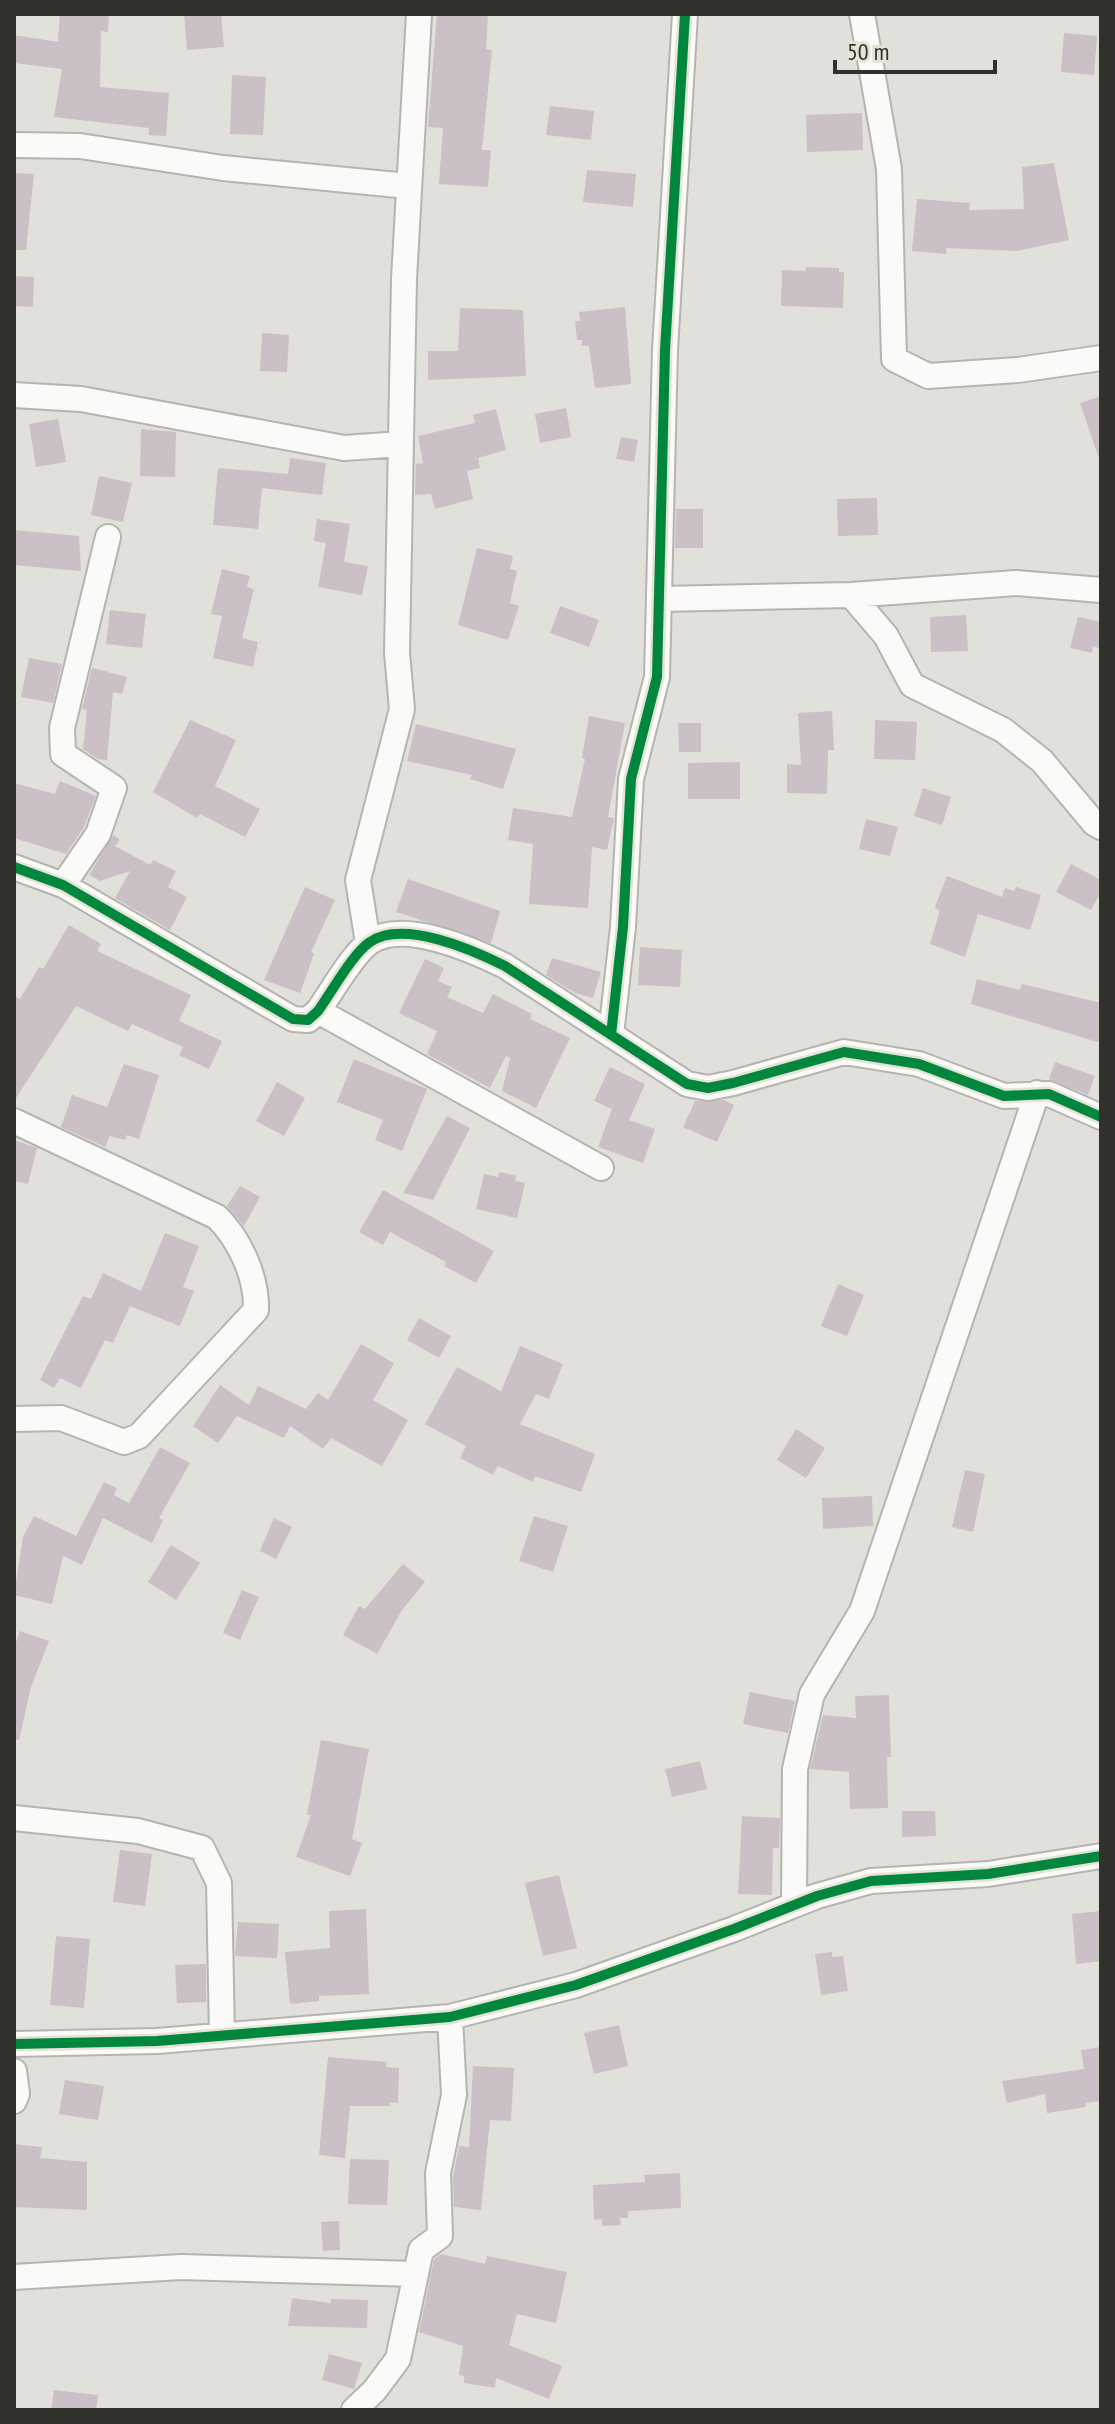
<svg xmlns="http://www.w3.org/2000/svg" width="1115" height="2424" font-family="'PT Sans Narrow',sans-serif">
	<style>
		.building { fill: #cac0c5 }
		.lines { fill: none; stroke-linecap: round; stroke-linejoin: round }
		.minor-casing { stroke: #b5b5b0; stroke-width: 28 }
		.minor { stroke: #fbfaf9; stroke-width: 24 }
		.cycleway-casing { stroke: #e5e3d6; stroke-width: 15 }
		.cycleway { stroke: #00873e; stroke-width: 10 }
	</style>
	<rect width="100%" height="100%" fill="#e2e0da"/>
	<path class="building" d="M 60,14 L 109,14 L 108,32 L 101,31 L 100,87 L 169,93 L 166,136 L 149,135 L 149,128 L 54,117 L 62,69 L 14,63 L 14,35 L 58,42 Z
		M 184,14 L 221,14 L 224,47 L 187,50 Z
		M 437,14 L 488,14 L 486,49 L 492,50 L 482,150 L 491,150 L 488,187 L 439,184 L 443,128 L 428,127 Z
		M 1064,33 L 1097,36 L 1094,75 L 1061,72 Z
		M 232,75 L 266,77 L 263,135 L 230,134 Z
		M 550,106 L 594,111 L 591,140 L 546,135 Z
		M 862,113 L 863,150 L 807,152 L 806,115 Z
		M 1054,163 L 1069,240 L 1017,251 L 946,248 L 946,254 L 912,251 L 917,199 L 970,203 L 969,210 L 1024,209 L 1022,167 Z
		M 587,170 L 636,174 L 633,207 L 583,202 Z
		M 14,173 L 34,174 L 26,250 L 14,250 Z
		M 806,267 L 839,268 L 839,272 L 844,272 L 843,308 L 781,306 L 782,270 L 806,271 Z
		M 14,276 L 34,277 L 33,307 L 14,306 Z
		M 625,307 L 631,384 L 595,388 L 589,346 L 582,346 L 582,340 L 577,340 L 575,321 L 580,321 L 579,312 Z
		M 460,308 L 523,310 L 526,376 L 428,380 L 428,351 L 458,351 Z
		M 262,333 L 289,335 L 287,372 L 260,371 Z
		M 1101,396 L 1101,455 L 1098,456 L 1080,403 Z
		M 566,408 L 571,437 L 540,443 L 535,414 Z
		M 496,409 L 506,450 L 478,458 L 480,468 L 467,471 L 473,499 L 435,509 L 431,494 L 415,495 L 416,464 L 423,463 L 418,436 L 475,423 L 473,415 Z
		M 58,419 L 66,462 L 36,467 L 29,424 Z
		M 141,429 L 176,432 L 175,477 L 140,476 Z
		M 621,437 L 638,440 L 634,462 L 616,459 Z
		M 290,458 L 326,463 L 322,495 L 262,488 L 258,529 L 213,525 L 218,468 L 288,474 Z
		M 99,476 L 132,483 L 123,522 L 91,515 Z
		M 877,498 L 878,535 L 838,536 L 837,499 Z
		M 676,509 L 703,509 L 703,548 L 675,548 Z
		M 317,519 L 350,524 L 344,562 L 368,566 L 362,595 L 318,587 L 326,543 L 314,541 Z
		M 14,530 L 79,536 L 81,571 L 14,565 Z
		M 477,548 L 513,556 L 510,569 L 517,571 L 510,603 L 519,606 L 508,640 L 458,625 Z
		M 222,569 L 250,576 L 247,587 L 254,589 L 242,638 L 258,642 L 253,667 L 213,658 L 222,616 L 211,614 Z
		M 560,606 L 599,620 L 589,647 L 550,633 Z
		M 110,610 L 146,614 L 142,648 L 106,644 Z
		M 966,615 L 968,651 L 931,652 L 930,617 Z
		M 1078,617 L 1101,622 L 1101,649 L 1093,646 L 1092,653 L 1070,648 Z
		M 29,658 L 62,664 L 53,703 L 21,697 Z
		M 92,668 L 127,677 L 122,694 L 113,692 L 107,760 L 98,759 L 83,749 L 87,710 L 82,709 Z
		M 832,711 L 834,750 L 828,750 L 827,794 L 787,793 L 787,764 L 801,765 L 798,713 Z
		M 589,716 L 625,723 L 608,817 L 614,818 L 607,850 L 592,847 L 588,908 L 529,904 L 533,844 L 508,840 L 513,808 L 572,817 L 585,759 L 582,758 Z
		M 190,720 L 236,740 L 215,786 L 260,809 L 245,837 L 200,814 L 197,818 L 153,792 Z
		M 875,720 L 917,722 L 915,760 L 874,759 Z
		M 678,723 L 701,723 L 701,752 L 679,752 Z
		M 416,724 L 516,749 L 503,789 L 470,779 L 472,775 L 407,761 Z
		M 740,762 L 740,799 L 688,799 L 688,763 Z
		M 60,781 L 96,796 L 84,827 L 66,854 L 14,838 L 14,783 L 55,794 Z
		M 923,788 L 951,797 L 942,825 L 914,816 Z
		M 866,819 L 898,827 L 890,856 L 859,849 Z
		M 113,835 L 120,840 L 115,846 L 150,865 L 153,860 L 176,871 L 168,887 L 187,897 L 170,930 L 115,898 L 130,871 L 100,881 L 89,875 Z
		M 1071,864 L 1101,880 L 1101,892 L 1091,910 L 1056,892 Z
		M 947,876 L 1002,897 L 1005,888 L 1014,891 L 1016,887 L 1041,895 L 1030,930 L 978,914 L 965,957 L 930,944 L 940,910 L 935,908 L 936,904 Z
		M 408,879 L 500,911 L 491,943 L 396,912 Z
		M 305,887 L 335,900 L 311,952 L 314,954 L 300,993 L 264,980 Z
		M 69,925 L 101,944 L 97,951 L 191,995 L 179,1021 L 222,1041 L 209,1069 L 179,1055 L 183,1047 L 132,1024 L 128,1031 L 76,1006 L 14,1101 L 14,995 L 20,999 L 39,967 L 43,969 Z
		M 640,947 L 682,950 L 680,987 L 638,985 Z
		M 552,958 L 601,972 L 593,998 L 575,993 L 546,975 Z
		M 425,959 L 444,968 L 438,981 L 452,987 L 447,997 L 483,1013 L 493,994 L 532,1014 L 530,1019 L 570,1038 L 536,1108 L 502,1091 L 510,1058 L 506,1056 L 490,1088 L 427,1054 L 437,1031 L 399,1013 Z
		M 977,979 L 1020,990 L 1022,984 L 1101,1003 L 1101,1043 L 971,1004 Z
		M 354,1059 L 427,1089 L 402,1151 L 375,1140 L 383,1120 L 337,1102 Z
		M 1055,1062 L 1095,1076 L 1088,1095 L 1049,1079 Z
		M 124,1064 L 159,1075 L 139,1139 L 127,1135 L 125,1140 L 110,1136 L 105,1147 L 61,1127 L 72,1095 L 107,1107 Z
		M 610,1067 L 645,1084 L 629,1120 L 655,1129 L 643,1163 L 598,1147 L 612,1109 L 594,1101 Z
		M 277,1082 L 305,1098 L 284,1136 L 256,1121 Z
		M 724,1100 L 734,1105 L 717,1142 L 683,1127 L 695,1101 Z
		M 447,1116 L 470,1128 L 433,1200 L 403,1193 Z
		M 14,1140 L 37,1148 L 28,1184 L 14,1181 Z
		M 499,1172 L 516,1176 L 515,1181 L 525,1183 L 517,1218 L 476,1209 L 484,1174 L 498,1177 Z
		M 240,1186 L 260,1197 L 244,1226 L 227,1206 Z
		M 383,1190 L 494,1251 L 476,1283 L 444,1266 L 446,1262 L 390,1232 L 383,1245 L 359,1232 Z
		M 165,1233 L 199,1246 L 183,1287 L 194,1291 L 180,1326 L 130,1306 L 113,1343 L 105,1340 L 81,1388 L 60,1378 L 54,1388 L 40,1380 L 83,1296 L 91,1299 L 103,1273 L 141,1291 Z
		M 838,1284 L 864,1295 L 847,1336 L 821,1326 Z
		M 419,1318 L 451,1336 L 439,1358 L 407,1340 Z
		M 361,1344 L 394,1363 L 373,1400 L 408,1420 L 382,1466 L 331,1438 L 323,1449 L 290,1426 L 284,1438 L 237,1416 L 218,1443 L 193,1426 L 220,1385 L 249,1405 L 258,1386 L 306,1409 L 318,1393 L 328,1400 Z
		M 520,1346 L 563,1364 L 549,1399 L 536,1394 L 520,1424 L 595,1454 L 581,1492 L 535,1476 L 533,1482 L 498,1466 L 493,1475 L 460,1458 L 466,1446 L 425,1424 L 457,1367 L 501,1391 Z
		M 796,1429 L 825,1448 L 806,1478 L 777,1460 Z
		M 160,1447 L 190,1463 L 159,1518 L 163,1520 L 152,1543 L 103,1518 L 82,1565 L 63,1556 L 52,1604 L 14,1595 L 23,1537 L 34,1516 L 76,1536 L 104,1482 L 117,1488 L 114,1495 L 129,1503 Z
		M 965,1470 L 985,1474 L 973,1532 L 952,1527 Z
		M 872,1496 L 873,1526 L 823,1529 L 822,1498 Z
		M 534,1516 L 568,1526 L 553,1572 L 519,1561 Z
		M 274,1518 L 292,1527 L 276,1559 L 260,1551 Z
		M 171,1545 L 200,1563 L 176,1600 L 148,1582 Z
		M 403,1564 L 425,1582 L 402,1610 L 377,1654 L 343,1635 L 359,1606 L 365,1609 Z
		M 242,1590 L 259,1597 L 240,1640 L 223,1633 Z
		M 20,1631 L 49,1641 L 31,1687 L 19,1740 L 14,1739 L 14,1648 Z
		M 750,1692 L 795,1701 L 788,1733 L 743,1724 Z
		M 889,1695 L 891,1757 L 887,1757 L 888,1808 L 850,1809 L 849,1772 L 810,1769 L 823,1715 L 856,1718 L 855,1696 Z
		M 321,1740 L 369,1749 L 352,1839 L 362,1843 L 350,1876 L 296,1857 L 311,1815 L 307,1815 Z
		M 700,1761 L 707,1789 L 672,1797 L 665,1769 Z
		M 902,1811 L 935,1811 L 936,1836 L 902,1837 Z
		M 742,1816 L 780,1818 L 779,1848 L 773,1848 L 772,1895 L 738,1894 Z
		M 120,1850 L 152,1854 L 145,1906 L 113,1902 Z
		M 559,1875 L 577,1948 L 543,1956 L 525,1883 Z
		M 366,1909 L 369,1994 L 319,1996 L 319,2001 L 290,2004 L 285,1952 L 330,1948 L 329,1911 Z
		M 1101,1911 L 1101,1961 L 1076,1964 L 1072,1914 Z
		M 238,1922 L 279,1924 L 277,1958 L 235,1956 Z
		M 56,1936 L 90,1939 L 84,2008 L 50,2005 Z
		M 832,1952 L 832,1957 L 843,1956 L 848,1991 L 821,1995 L 815,1954 Z
		M 206,1964 L 206,2002 L 177,2003 L 175,1965 Z
		M 619,2025 L 628,2066 L 594,2074 L 584,2033 Z
		M 1101,2047 L 1101,2101 L 1085,2103 L 1086,2107 L 1047,2113 L 1045,2094 L 1007,2103 L 1002,2081 L 1084,2069 L 1081,2050 Z
		M 328,2057 L 386,2062 L 386,2067 L 399,2068 L 398,2103 L 390,2102 L 390,2106 L 350,2106 L 345,2158 L 319,2155 Z
		M 473,2066 L 514,2068 L 511,2121 L 490,2120 L 481,2210 L 454,2207 L 453,2178 L 459,2146 L 469,2147 Z
		M 65,2080 L 104,2086 L 98,2120 L 59,2114 Z
		M 14,2144 L 42,2147 L 40,2158 L 87,2162 L 87,2210 L 14,2207 Z
		M 350,2159 L 389,2160 L 387,2205 L 348,2204 Z
		M 680,2173 L 681,2208 L 628,2211 L 628,2218 L 620,2218 L 621,2225 L 602,2226 L 602,2219 L 594,2220 L 593,2185 L 645,2182 L 644,2175 Z
		M 339,2221 L 340,2250 L 323,2251 L 321,2222 Z
		M 441,2254 L 485,2264 L 487,2256 L 567,2272 L 556,2323 L 517,2314 L 509,2345 L 562,2366 L 549,2399 L 496,2378 L 495,2388 L 464,2383 L 464,2376 L 459,2375 L 463,2346 L 419,2332 L 434,2259 Z
		M 292,2298 L 331,2303 L 331,2299 L 368,2300 L 367,2328 L 288,2326 Z
		M 329,2354 L 362,2363 L 354,2389 L 322,2380 Z
		M 54,2390 L 98,2395 L 96,2410 L 51,2410 Z"/>
	<g class="lines">
		<g class="minor-casing">
			<path id="minor" d="M 862,14 L 889,169 L 894,359 L 928,376 L 1018,370 L 1101,358
				M 14,145 L 80,146 L 223,168 L 408,186
				M 14,395 L 81,399 L 344,448 L 401,444
				M 851,595 L 886,636 L 912,685 L 1003,730 L 1042,761 L 1094,823 L 1101,827
				M 660,599 L 851,595 L 1016,583 L 1101,590
				M 14,867 L 63,885 L 293,1019 L 308,1020 L 318,1011 C 331,993 353,953 370,942 C 403,919 473,950 505,966 L 687,1084 L 708,1088 L 733,1083 L 844,1052 L 919,1064 L 1004,1096 L 1049,1094 L 1101,1117
				M 63,885 L 98,834 L 114,788 L 63,754 L 62,728 L 108,537
				M 368,943 L 358,880 L 402,709 L 397,653 L 404,279 L 419,14
				M 318,1011 L 601,1168
				M 611,1035 L 623,927 L 631,779 L 657,677 L 665,350 L 685,14
				M 14,1121 L 217,1217 C 240,1240 257,1277 256,1310 L 139,1436 L 124,1442 L 61,1418 L 14,1419
				M 14,1818 L 138,1831 L 202,1848 L 219,1883 L 222,2036
				M 794,1905 L 795,1769 L 812,1694 L 862,1611 L 1037,1093
				M 14,2044 L 157,2041 L 450,2017 L 576,1985 L 734,1929 L 817,1896 L 871,1881 L 988,1874 L 1101,1856
				M 14,2071 L 17,2094 L 14,2101
				M 14,2277 L 181,2267 L 416,2274
				M 354,2410 L 374,2391 L 398,2359 L 421,2250 L 440,2236 L 438,2173 L 454,2095 L 450,2017"/>
		</g>
		<use href="#minor" class="minor"/>
		<g class="cycleway-casing">
			<path id="cycleway" d="M 14,867 L 63,885 L 293,1019 L 308,1020 L 318,1011 C 331,993 353,953 370,942 C 403,919 473,950 505,966 L 687,1084 L 708,1088 L 733,1083 L 844,1052 L 919,1064 L 1004,1096 L 1049,1094 L 1101,1117
				M 611,1035 L 623,927 L 631,779 L 657,677 L 665,350 L 685,14
				M 14,2044 L 157,2041 L 450,2017 L 576,1985 L 734,1929 L 817,1896 L 871,1881 L 988,1874 L 1101,1856"/>
		</g>
		<use href="#cycleway" class="cycleway"/>
	</g>
	<rect width="1115" height="2424" fill="none" stroke="#31302b" stroke-width="32"/>
	<path d="M835 60v12h160v-12" fill="none" stroke="#31302b" stroke-width="4"/>
	<text x="847" y="60" font-size="24" fill="#31302b" stroke="#e5e3d6" stroke-width="6" paint-order="stroke">50 m</text>
</svg>
